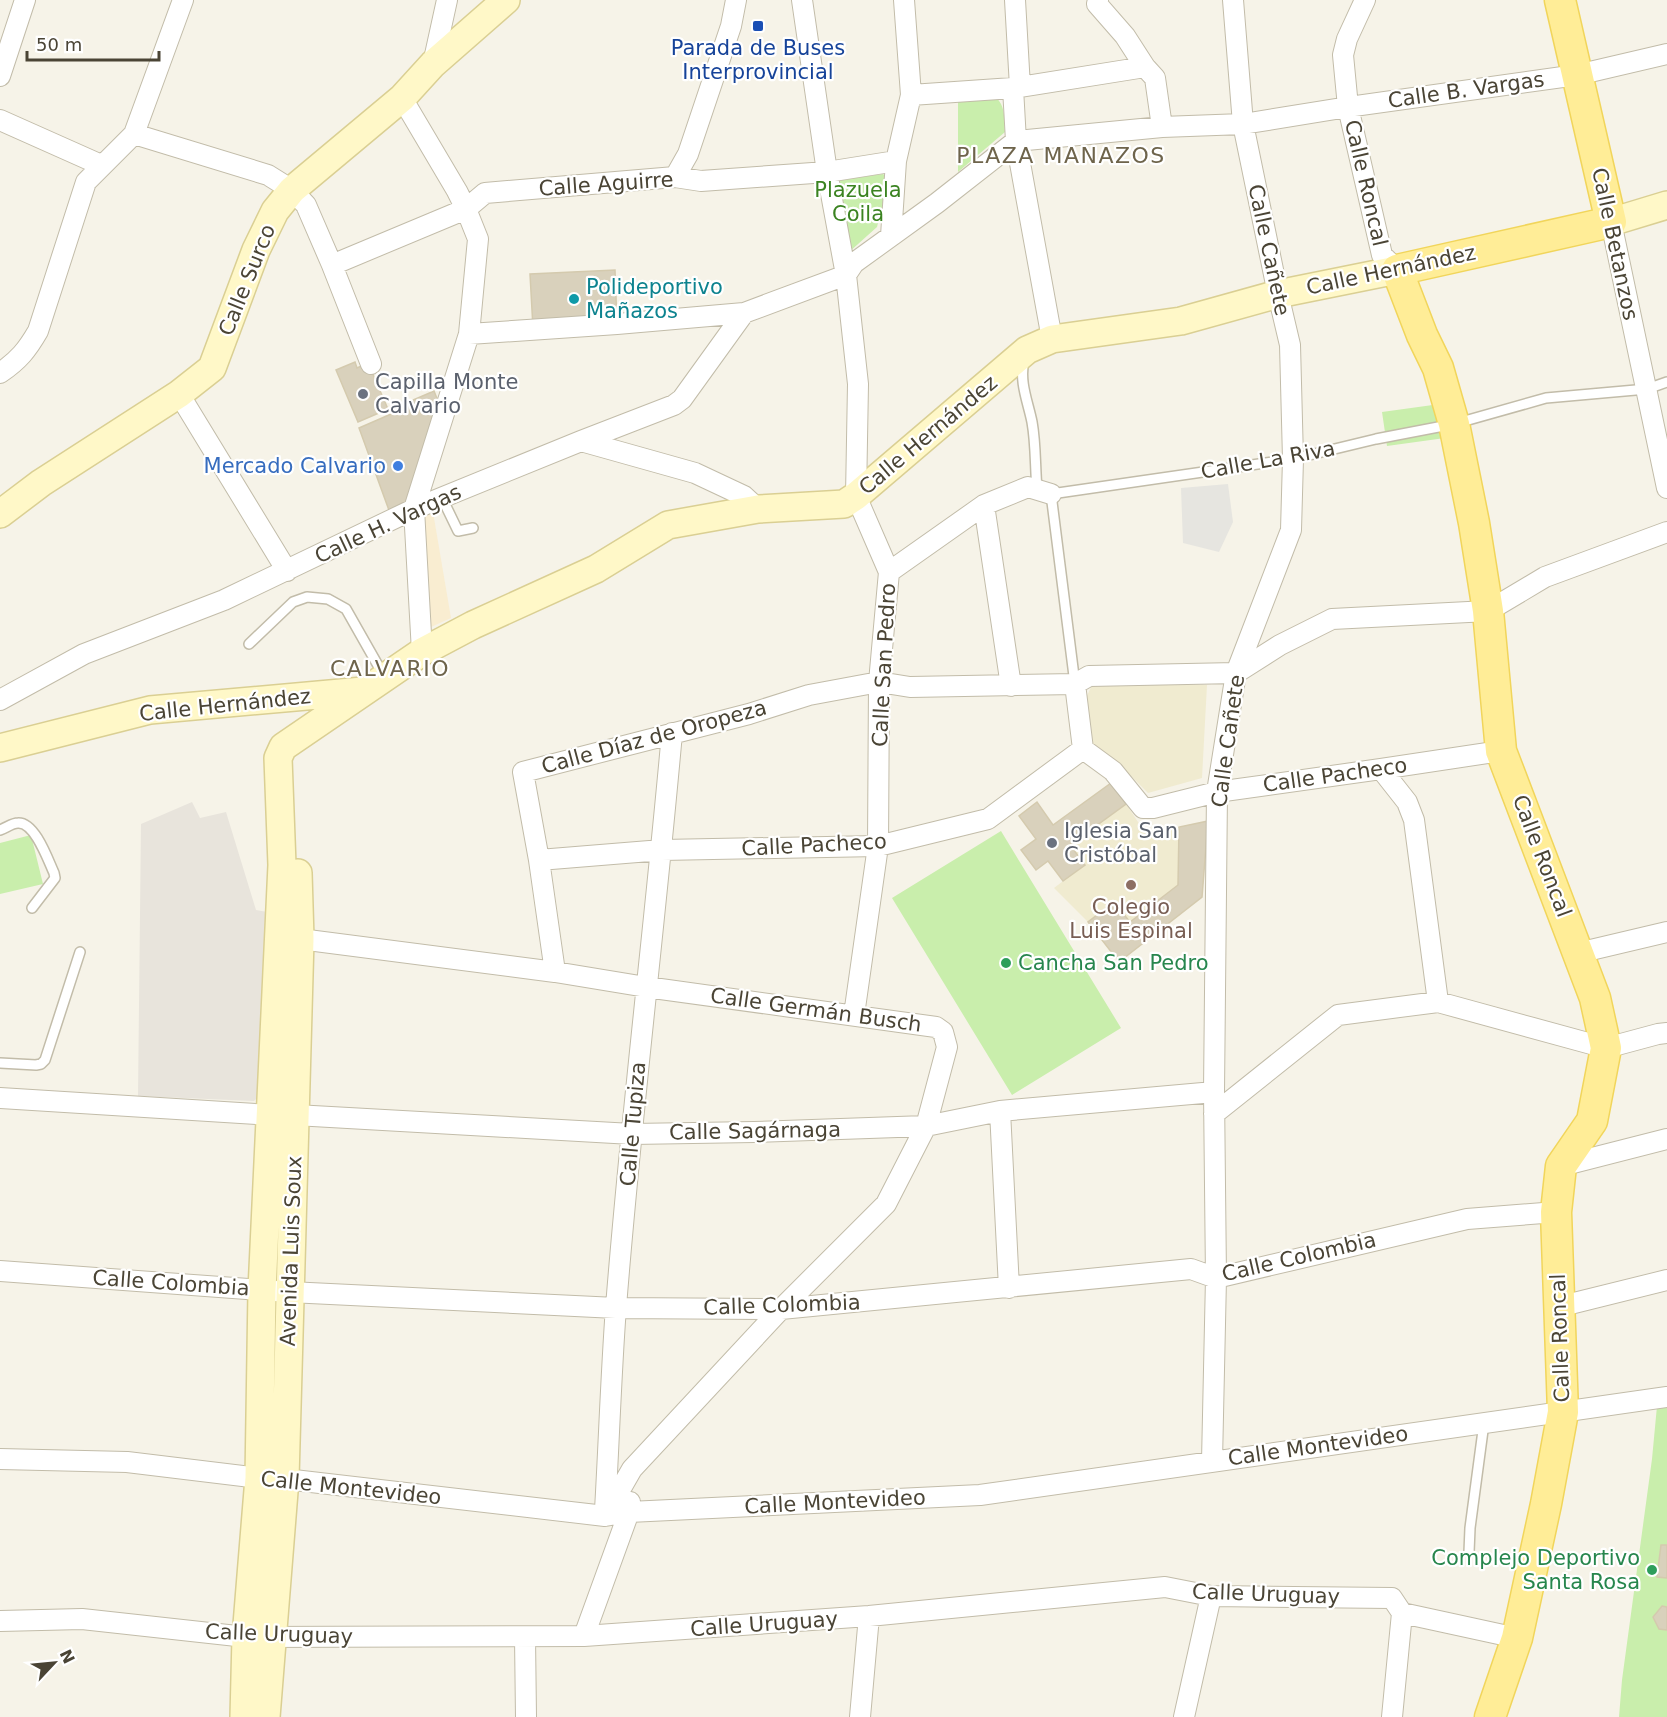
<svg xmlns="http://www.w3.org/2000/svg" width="1667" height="1717" font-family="'DejaVu Sans',sans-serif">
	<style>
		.commercial { fill: #f9edd1 }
		.industrial { fill: #e8e4dc }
		.education { fill: #f0ebd0 }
		.green { fill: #c9eeac }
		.parking { fill: #e6e5e0 }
		.building { fill: #d9d1bc; stroke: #d4caae; stroke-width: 1.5 }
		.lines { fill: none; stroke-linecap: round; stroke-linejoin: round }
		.lane-casing { stroke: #c2bca9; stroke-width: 12 }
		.street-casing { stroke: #c2bca9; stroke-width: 22 }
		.secondary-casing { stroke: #dacf93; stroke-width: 30 }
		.primary-casing { stroke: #f1d55b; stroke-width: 33 }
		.lane { stroke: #fff; stroke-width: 9 }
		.street { stroke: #fff; stroke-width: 20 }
		.secondary { stroke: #fff8c8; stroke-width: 27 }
		.primary { stroke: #ffed97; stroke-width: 30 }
		.transit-dot { fill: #1a4fb4; stroke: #fff; stroke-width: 2 }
		.culture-dot { fill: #0f9aa8; stroke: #fff; stroke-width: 2 }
		.worship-dot { fill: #6b7280; stroke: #fff; stroke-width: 2 }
		.shop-dot { fill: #3f7fe0; stroke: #fff; stroke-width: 2 }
		.education-dot { fill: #8d6e63; stroke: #fff; stroke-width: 2 }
		.leisure-dot { fill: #2e9e5b; stroke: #fff; stroke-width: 2 }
		.labels { text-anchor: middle; stroke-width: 4.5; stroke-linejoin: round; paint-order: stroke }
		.transit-label { font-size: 21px; fill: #164399; stroke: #fff }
		.street-label { font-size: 21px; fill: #4a4435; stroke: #fff }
		.park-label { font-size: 21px; fill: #3b8321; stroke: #fff }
		.culture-label { font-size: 21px; fill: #0d838f; stroke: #fff; text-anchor: start }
		.worship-label { font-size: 21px; fill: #5b616d; stroke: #fff; text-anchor: start }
		.shop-label { font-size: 21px; fill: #366cbe; stroke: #fff; text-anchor: end }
		.education-label { font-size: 21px; fill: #785e54; stroke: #fff }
		.leisure-label { font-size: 21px; fill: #27864d; stroke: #fff; text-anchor: start }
		.neighbourhood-label { font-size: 22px; letter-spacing: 1.5px; fill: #6e644b; stroke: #fff }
	</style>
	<rect width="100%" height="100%" fill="#f6f3e8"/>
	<path class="commercial" d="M 433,512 L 451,618 L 431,627 L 422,516 Z"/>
	<path class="industrial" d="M 192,802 L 200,818 L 226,812 L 256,910 L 273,913 L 259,1096 L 254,1101 L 138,1096 L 141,824 Z"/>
	<path class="education" d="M 1093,683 L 1207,685 L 1202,778 L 1148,793 L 1116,761 L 1091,746 L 1086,698 Z
		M 1126,804 L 1146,834 L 1208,821 L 1202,897 L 1119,962 L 1088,922 L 1054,888 L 1083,866 L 1070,845 Z"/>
	<path class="green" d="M 992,95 C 1006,103 1004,117 1005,132 L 958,172 L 958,100 Z
		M 883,174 L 889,178 L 877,227 L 848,253 L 838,180 Z
		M 1440,404 L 1445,438 L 1387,446 L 1382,412 Z
		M 1001,831 L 1121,1028 L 1012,1095 L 892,898 Z
		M 31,835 L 43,884 L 0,894 L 0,843 Z
		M 1667,1405 L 1667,1717 L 1619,1717 L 1622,1680 L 1652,1459 L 1657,1406 Z"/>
	<path class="parking" d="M 1228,484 L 1233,522 L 1219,552 L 1183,543 L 1181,488 Z"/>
	<path class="building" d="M 615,270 L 617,324 L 533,328 L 530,274 Z
		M 355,362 L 357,368 L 368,363 L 388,409 L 358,422 L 336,370 Z
		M 434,391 L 442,411 L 411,505 L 390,513 L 359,428 L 405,408 L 406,403 Z
		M 1111,783 L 1126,804 L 1070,845 L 1085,865 L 1063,881 L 1048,861 L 1036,870 L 1021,850 L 1036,839 L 1019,816 L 1037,802 L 1053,825 Z
		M 1208,821 L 1202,897 L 1119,962 L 1088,922 L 1114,902 L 1130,922 L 1178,885 L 1179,827 Z
		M 1661,1545 L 1667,1545 L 1667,1578 L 1657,1577 Z
		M 1662,1606 L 1667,1607 L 1667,1630 L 1659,1629 L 1653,1617 Z"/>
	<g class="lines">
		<g class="lane-casing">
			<path id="lane" d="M 1024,361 C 1019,382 1028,402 1032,422 C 1036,444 1035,467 1037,489
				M 442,498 L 458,531 L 473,528
				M 249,644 L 293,602 L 307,597 L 328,599 L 346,609 L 384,676
				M 1075,684 L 1051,494 L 1293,459 L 1376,439 L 1454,424 L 1546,398 L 1647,389 L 1667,382
				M 0,830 C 6,828 12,823 18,823 C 35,822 48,860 54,873 L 55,878 L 32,908
				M 0,1063 L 36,1065 L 41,1064 L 45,1060 L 80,952
				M 1469,1552 L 1470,1528 L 1484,1423"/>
		</g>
		<g class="street-casing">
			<path id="street" d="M 802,0 L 827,172 L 846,275 L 858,384 L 856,496 L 889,572 L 879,682 L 878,846 L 854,1015
				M 1015,0 L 1020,87
				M 1098,0 L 1097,4 L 1125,36 L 1145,67 L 1155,78 L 1162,127
				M 1365,0 L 1347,39 L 1343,55 L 1348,107 L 1382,255 L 1397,270
				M 433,64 L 447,0
				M 0,76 L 25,0
				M 1013,88 L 1016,141 L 1052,339
				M 911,95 L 1013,88 L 1145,67
				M 402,98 L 457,191 L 466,209 L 478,239 L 469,334 L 414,509 L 422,652
				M 0,120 L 101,165
				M 134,134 L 268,175 L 292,190 L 306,205 L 332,265 L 371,364
				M 675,177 L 688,154 L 731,26 L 736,0
				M 1611,222 L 1667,488
				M 891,236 L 896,161 L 911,95 L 904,0
				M 332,265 L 466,209 L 485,193 L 675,177 L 701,181 L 827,172 L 896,161
				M 469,334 L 617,324 L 744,313 L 846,275 L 854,263 L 937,203 L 1016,141 L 1162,127 L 1243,124 L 1348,107 L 1577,75 L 1667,54
				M 0,373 C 19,360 27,350 38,331 L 86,182 L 134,134 L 183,0
				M 179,394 L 287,571
				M 581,441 L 695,473 L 744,496 L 758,509
				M 984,505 L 1011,686
				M 889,572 L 984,505 L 1028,487 L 1051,494
				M 0,700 L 84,654 L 224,600 L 414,509 L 581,441 L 674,405 L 682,399 L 744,313
				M 1083,749 L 1075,684 L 1089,676 L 1236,673 L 1280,645 L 1332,619 L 1488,611 L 1545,577 L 1667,532
				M 1381,769 L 1407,802 L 1414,820 L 1438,1002
				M 539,860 L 662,850 L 878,846 L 988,819 L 1083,749 L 1113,771 L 1143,808 L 1153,808 L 1217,792 L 1381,769 L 1501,751
				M 300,939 L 555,972 L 646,987 L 936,1027 L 943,1032 L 947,1047 L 926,1126 L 886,1204 L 781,1309 L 632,1469 L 605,1516
				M 1578,953 L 1667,932
				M 555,972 L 539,860 L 523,772 L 749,714 L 809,695 L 879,682 L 910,687 L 1075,684
				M 0,1098 L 271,1115 L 295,1115 L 632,1134 L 754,1132 L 926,1126 L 1000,1111 L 1214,1092
				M 1000,1111 L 1009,1288
				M 1214,1114 L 1338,1015 L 1438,1002 L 1606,1048 L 1658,1034 L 1667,1033
				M 1561,1166 L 1667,1139
				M 0,1271 L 289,1292 L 616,1308 L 781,1309 L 1191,1269 L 1216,1278 L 1467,1219 L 1556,1212
				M 1558,1307 L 1667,1280
				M 0,1459 L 127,1462 L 259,1478 L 285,1479 L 605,1516 L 629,1512 L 980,1495 L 1667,1397
				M 1212,1461 L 1216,1278 L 1214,1092 L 1217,792 L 1236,673 L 1291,530 L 1293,459 L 1290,345 L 1278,294 L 1243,124 L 1233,0
				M 605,1510 C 609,1442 611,1374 616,1307 C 631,1115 655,925 672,733
				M 0,1621 L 82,1619 L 246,1637 L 584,1636 L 869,1616 L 1165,1587 L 1211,1596 L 1392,1598 L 1402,1613 L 1517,1638
				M 584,1636 L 629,1512 L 630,1502
				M 525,1637 L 526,1717
				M 860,1717 L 869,1616
				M 1184,1717 L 1211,1596
				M 1392,1717 L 1402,1613"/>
		</g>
		<g class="secondary-casing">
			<path id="secondary" d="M 1611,222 L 1667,205
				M 0,514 L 41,483 L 179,394 L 212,368 L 256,250 L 275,211 L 292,190 L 402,98 L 433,64 L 506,0
				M 0,748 L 150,710 L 363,691
				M 244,1717 L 246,1637 L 259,1478 L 262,1290 L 282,865 L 278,758 L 283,747 L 422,652 L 473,625 L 596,569 L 668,525 L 758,509 L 844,504 L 856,496 L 1027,350 L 1052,339 L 1181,321 L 1278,294 L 1397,270
				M 266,1717 L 285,1479 L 300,939 L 298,873"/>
		</g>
		<g class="primary-casing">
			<path id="primary" d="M 1490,1717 L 1517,1638 L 1546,1504 L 1563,1412 L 1556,1212 L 1561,1166 L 1592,1121 L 1606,1048 L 1595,998 L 1501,751 L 1488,611 L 1474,523 L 1454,424 L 1438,368 L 1422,335 L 1397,270 L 1611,222 L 1560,0"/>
		</g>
		<use href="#lane" class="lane"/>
		<use href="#street" class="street"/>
		<use href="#secondary" class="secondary"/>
		<use href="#primary" class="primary"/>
	</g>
	<rect class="transit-dot" x="752" y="20" width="12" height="12" rx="3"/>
	<circle class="culture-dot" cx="574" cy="299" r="6"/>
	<g class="worship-dot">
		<circle cx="363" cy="394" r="6"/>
		<circle cx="1052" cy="843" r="6"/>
	</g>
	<circle class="shop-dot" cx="398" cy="466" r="6"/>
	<circle class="education-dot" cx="1131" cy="885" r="6"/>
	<g class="leisure-dot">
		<circle cx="1006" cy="963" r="6"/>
		<circle cx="1652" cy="1570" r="6"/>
	</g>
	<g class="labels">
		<g class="transit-label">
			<text x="758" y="55">Parada de Buses<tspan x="758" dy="24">Interprovincial</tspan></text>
		</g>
		<g class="street-label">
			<text transform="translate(1466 90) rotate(-8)" y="7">Calle B. Vargas</text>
			<text transform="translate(1366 183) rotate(77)" y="7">Calle Roncal</text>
			<text transform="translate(606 184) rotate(-4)" y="7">Calle Aguirre</text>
			<text transform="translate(1615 244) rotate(78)" y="7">Calle Betanzos</text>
			<text transform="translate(1269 250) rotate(78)" y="7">Calle Cañete</text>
			<text transform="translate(1391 270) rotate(-12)" y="7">Calle Hernández</text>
			<text transform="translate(247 280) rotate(-68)" y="7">Calle Surco</text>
			<text transform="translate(928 435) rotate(-40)" y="7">Calle Hernández</text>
			<text transform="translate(1268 460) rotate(-10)" y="7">Calle La Riva</text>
			<text transform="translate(388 524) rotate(-25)" y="7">Calle H. Vargas</text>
			<text transform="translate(884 665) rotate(-87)" y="7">Calle San Pedro</text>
			<text transform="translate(225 705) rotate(-6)" y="7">Calle Hernández</text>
			<text transform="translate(654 737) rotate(-15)" y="7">Calle Díaz de Oropeza</text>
			<text transform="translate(1228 741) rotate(-82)" y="7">Calle Cañete</text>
			<text transform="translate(1335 775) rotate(-8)" y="7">Calle Pacheco</text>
			<text transform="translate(814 845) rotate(-3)" y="7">Calle Pacheco</text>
			<text transform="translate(1542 856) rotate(69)" y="7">Calle Roncal</text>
			<text transform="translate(816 1010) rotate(8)" y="7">Calle Germán Busch</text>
			<text transform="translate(633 1124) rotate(-85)" y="7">Calle Tupiza</text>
			<text transform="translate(755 1131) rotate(-1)" y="7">Calle Sagárnaga</text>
			<text transform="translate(291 1251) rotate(-88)" y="7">Avenida Luis Soux</text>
			<text transform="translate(1299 1257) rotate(-13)" y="7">Calle Colombia</text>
			<text transform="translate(171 1283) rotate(4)" y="7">Calle Colombia</text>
			<text transform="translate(782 1305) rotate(-2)" y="7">Calle Colombia</text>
			<text transform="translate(1560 1338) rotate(-92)" y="7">Calle Roncal</text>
			<text transform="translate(1318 1446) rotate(-8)" y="7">Calle Montevideo</text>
			<text transform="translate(351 1488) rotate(6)" y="7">Calle Montevideo</text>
			<text transform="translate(835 1502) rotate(-3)" y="7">Calle Montevideo</text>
			<text transform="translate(1266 1594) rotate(2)" y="7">Calle Uruguay</text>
			<text transform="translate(764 1624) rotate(-4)" y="7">Calle Uruguay</text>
			<text transform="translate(279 1634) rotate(2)" y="7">Calle Uruguay</text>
		</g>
		<g class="park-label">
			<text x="858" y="197">Plazuela<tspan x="858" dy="24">Coila</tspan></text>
		</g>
		<g class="culture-label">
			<text x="586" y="294">Polideportivo<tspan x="586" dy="24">Mañazos</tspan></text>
		</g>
		<g class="worship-label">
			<text x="375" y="389">Capilla Monte<tspan x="375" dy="24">Calvario</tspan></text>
			<text x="1064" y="838">Iglesia San<tspan x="1064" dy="24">Cristóbal</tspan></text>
		</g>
		<g class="shop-label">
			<text x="386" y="473">Mercado Calvario</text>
		</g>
		<g class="education-label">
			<text x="1131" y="914">Colegio<tspan x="1131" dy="24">Luis Espinal</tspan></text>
		</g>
		<g class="leisure-label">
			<text x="1018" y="970">Cancha San Pedro</text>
			<text x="1640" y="1565" text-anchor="end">Complejo Deportivo<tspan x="1640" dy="24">Santa Rosa</tspan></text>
		</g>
		<g class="neighbourhood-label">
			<text x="1061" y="163">PLAZA MANAZOS</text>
			<text x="390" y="676">CALVARIO</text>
		</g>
	</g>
	<g transform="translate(54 1663) rotate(64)" stroke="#ffffff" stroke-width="4.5" paint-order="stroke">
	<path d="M0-4.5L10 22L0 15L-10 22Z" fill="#4a4435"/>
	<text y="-9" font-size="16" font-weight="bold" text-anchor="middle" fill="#4a4435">N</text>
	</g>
	<path d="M27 51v9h132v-9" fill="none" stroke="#4a4435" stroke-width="3"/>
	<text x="36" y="51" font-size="18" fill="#4a4435" stroke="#ffffff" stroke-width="4.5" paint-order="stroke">50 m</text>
</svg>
